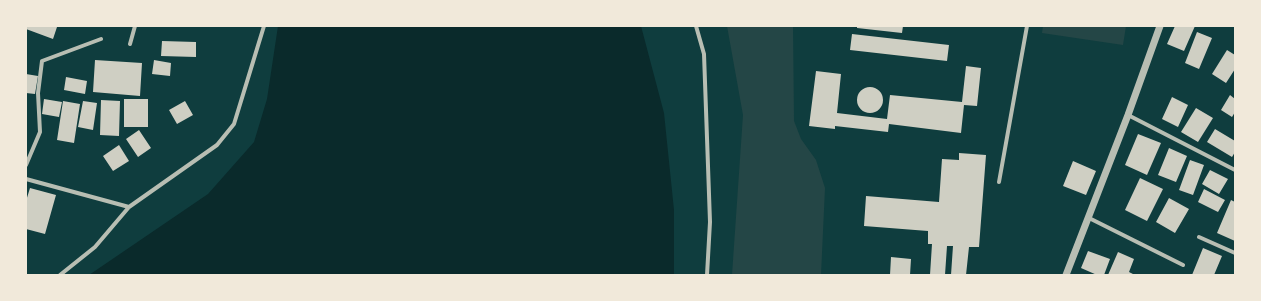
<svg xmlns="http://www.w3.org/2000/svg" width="1261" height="301" font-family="'Noto Serif',serif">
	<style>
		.green { fill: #244646 }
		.water { fill: #0a2a2b }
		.building { fill: #cfcfc3 }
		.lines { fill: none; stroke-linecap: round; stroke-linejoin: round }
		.minor { stroke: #b8beb3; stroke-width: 4 }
		.tertiary { stroke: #b8beb3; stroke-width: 7 }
	</style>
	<rect width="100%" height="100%" fill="#0f3d3e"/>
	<path class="green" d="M 727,26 L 793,26 L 794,121 L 801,139 L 816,160 L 825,188 L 821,275 L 732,275 L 743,115 Z
		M 1043,26 L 1126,26 L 1123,45 L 1042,33 Z"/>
	<path class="water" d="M 278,26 L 641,26 L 664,113 L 674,210 L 674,275 L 89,275 L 208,194 L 254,142 L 267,99 Z"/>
	<path class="building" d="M 26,26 L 54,26 L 57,27 L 53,39 L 26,29 Z
		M 857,26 L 903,26 L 902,33 L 857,28 Z
		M 1175,26 L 1195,26 L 1184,51 L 1167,44 Z
		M 1197,32 L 1212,38 L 1199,69 L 1185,63 Z
		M 852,34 L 949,45 L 947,61 L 850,50 Z
		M 162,41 L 196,42 L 196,57 L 161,56 Z
		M 1227,50 L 1235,55 L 1235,69 L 1226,83 L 1212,74 Z
		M 95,60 L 142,63 L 140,96 L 93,92 Z
		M 154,60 L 171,63 L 170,76 L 152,74 Z
		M 966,66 L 981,68 L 977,106 L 964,105 L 961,133 L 889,124 L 888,132 L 835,126 L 835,129 L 809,126 L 816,71 L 841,74 L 837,113 L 887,119 L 890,95 L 962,102 Z
		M 26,74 L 38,76 L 35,94 L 26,93 Z
		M 66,77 L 87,81 L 85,94 L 64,90 Z
		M857 100a13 13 0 1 1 26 0a13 13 0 1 1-26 0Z
		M 1230,95 L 1235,99 L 1235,112 L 1232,117 L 1221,110 Z
		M 1172,97 L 1188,105 L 1178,127 L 1162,119 Z
		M 44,99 L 62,102 L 59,117 L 42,114 Z
		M 124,99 L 148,99 L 148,127 L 124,127 Z
		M 101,100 L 120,101 L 119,136 L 100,135 Z
		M 63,101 L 80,104 L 74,143 L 57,140 Z
		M 83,101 L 97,103 L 93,130 L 78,127 Z
		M 185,101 L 193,115 L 177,124 L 169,110 Z
		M 1196,108 L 1213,118 L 1198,142 L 1181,132 Z
		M 1215,129 L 1235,141 L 1235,152 L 1232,157 L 1207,142 Z
		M 139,130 L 151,148 L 138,157 L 126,139 Z
		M 1138,134 L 1161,143 L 1147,175 L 1125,165 Z
		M 119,145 L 129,161 L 113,171 L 103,156 Z
		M 1169,148 L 1187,156 L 1176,182 L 1158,175 Z
		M 959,153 L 986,155 L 979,247 L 969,247 L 966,275 L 951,275 L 953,246 L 947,246 L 945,275 L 930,275 L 932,244 L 928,244 L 928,231 L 864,226 L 866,196 L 939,202 L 942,159 L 959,160 Z
		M 1190,160 L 1204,165 L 1193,195 L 1179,190 Z
		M 1073,161 L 1096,171 L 1086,195 L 1063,186 Z
		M 1210,170 L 1228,179 L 1219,194 L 1202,184 Z
		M 1140,178 L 1163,189 L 1147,221 L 1125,210 Z
		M 30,188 L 56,195 L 45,234 L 26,229 L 26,201 Z
		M 1204,189 L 1225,200 L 1218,212 L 1198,202 Z
		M 1169,198 L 1189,209 L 1175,233 L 1156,222 Z
		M 1231,200 L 1235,202 L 1235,241 L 1217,233 Z
		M 1203,248 L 1222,256 L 1214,275 L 1192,275 Z
		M 1088,251 L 1110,259 L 1104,275 L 1097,275 L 1081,268 Z
		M 1118,252 L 1134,259 L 1129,272 L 1135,275 L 1108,275 Z
		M 891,257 L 911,259 L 910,275 L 890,275 Z"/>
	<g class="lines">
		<path class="minor" d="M 696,26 L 704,54 L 710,222 L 707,275
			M 130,44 L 135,26
			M 1128,115 L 1235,170
			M 26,165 L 40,132 L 38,93 L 42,61 L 101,39
			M 26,179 L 129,207
			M 999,182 L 1027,26
			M 1089,218 L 1183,265
			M 1199,237 L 1235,253
			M 60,275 L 95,247 L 129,207 L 217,145 L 234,124 L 264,26"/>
		<path class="tertiary" d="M 1066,275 L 1128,115 L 1160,26"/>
	</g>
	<rect width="1261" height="301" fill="none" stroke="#f1e9da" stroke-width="54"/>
</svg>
